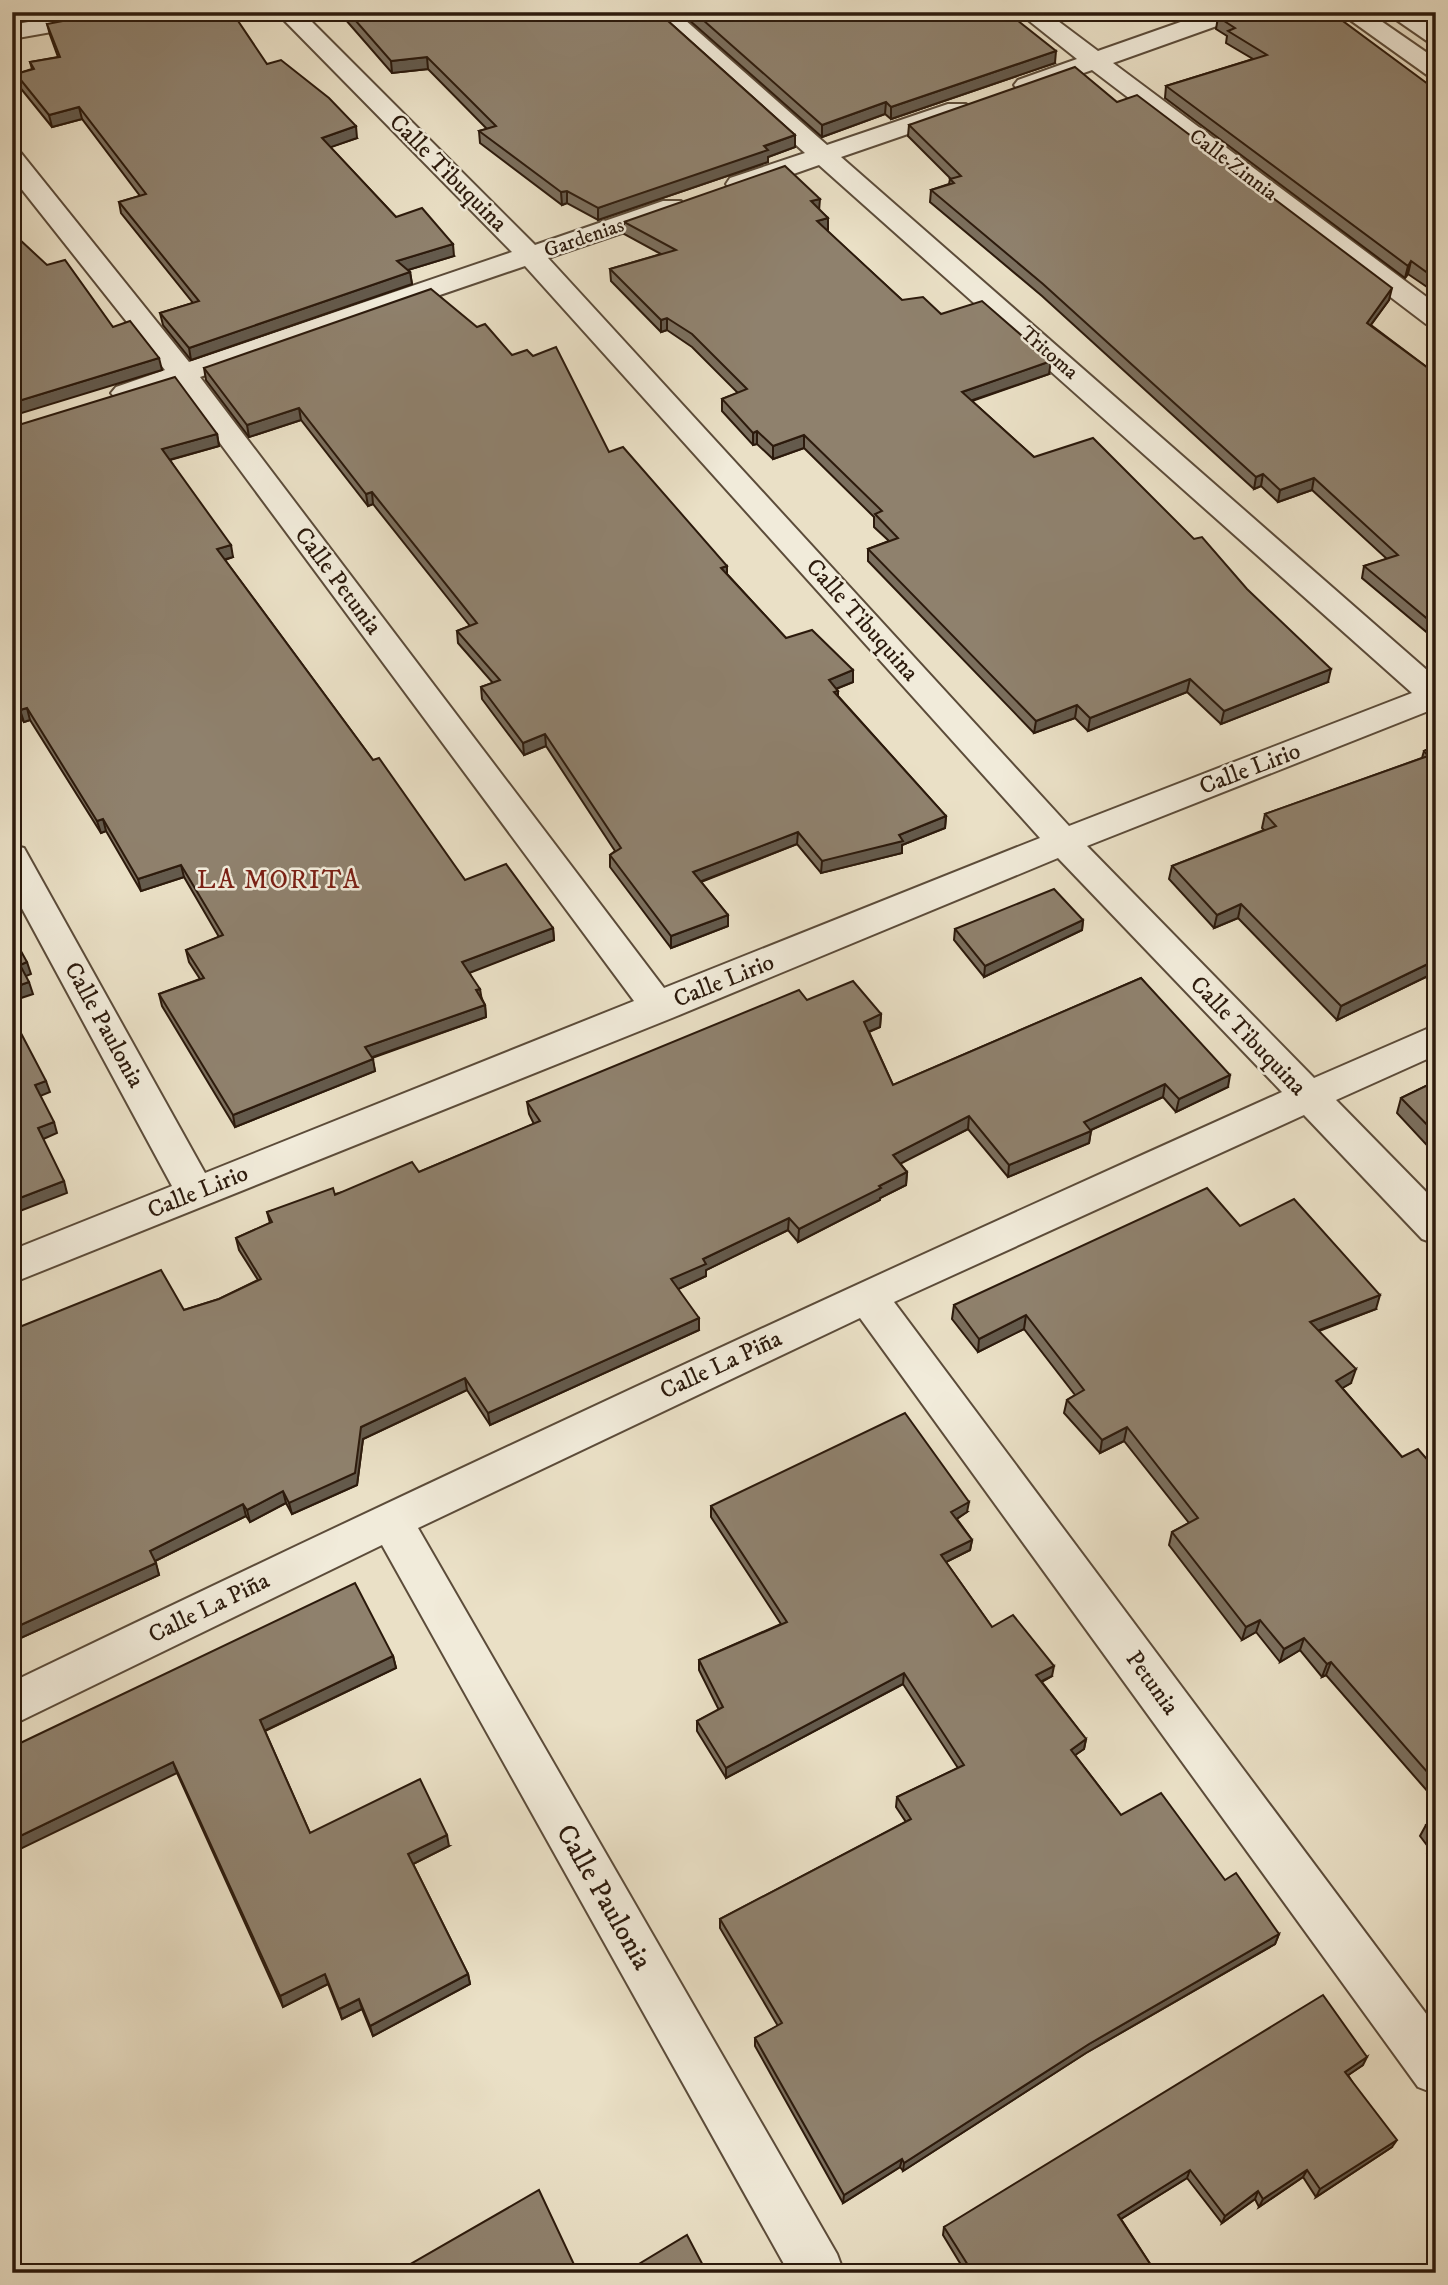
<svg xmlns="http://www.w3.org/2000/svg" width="1448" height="2285" font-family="'IM FELL DW Pica',serif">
	<rect width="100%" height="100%" fill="#eae0c6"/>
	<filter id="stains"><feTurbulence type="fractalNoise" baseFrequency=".00286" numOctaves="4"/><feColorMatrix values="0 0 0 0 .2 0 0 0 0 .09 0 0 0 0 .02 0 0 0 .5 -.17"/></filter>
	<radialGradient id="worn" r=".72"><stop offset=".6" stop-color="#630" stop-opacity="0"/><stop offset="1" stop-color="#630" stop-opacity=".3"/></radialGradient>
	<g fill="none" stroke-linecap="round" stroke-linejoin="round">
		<g stroke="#5c4c3a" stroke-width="4">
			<g id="minor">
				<path d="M 82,12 L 137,12 L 134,17 L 125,19 L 12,39 L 12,25 Z"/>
				<path d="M 276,12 L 302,12 L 535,245 L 663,201 L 681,201 L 685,207 L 681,213 L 548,258 L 1069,826 L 1412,693 L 819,165 L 748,190 L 730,190 L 726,184 L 730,178 L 805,153 L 649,12 L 676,12 L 827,145 L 948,104 L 966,104 L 970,109 L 966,114 L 841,157 L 1436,678 L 1436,708 L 1087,846 L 1314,1078 L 1436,1025 L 1436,1055 L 1336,1100 L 1436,1202 L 1436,1244 L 1422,1239 L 1304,1115 L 894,1302 L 1436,2027 L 1436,2094 L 1418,2087 L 860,1318 L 418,1528 L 837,2254 L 844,2273 L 789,2273 L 382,1545 L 12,1725 L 12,1682 C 433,1479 856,1283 1282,1092 L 1058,858 L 672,1018 L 12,1283 L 12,1250 L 172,1186 L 12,890 L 12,845 L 24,848 L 29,857 L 205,1173 L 634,1001 L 177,385 L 126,402 L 116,399 L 111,393 L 116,387 L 165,370 L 12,177 L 12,151 L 21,153 L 189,362 L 512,252 ZM 525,266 L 1040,838 L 664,988 L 200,377 Z"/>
				<path d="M 1018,12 L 1046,12 L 1098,51 L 1209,12 L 1245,12 L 1242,17 L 1113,63 L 1436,304 L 1436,326 L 1426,324 L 1092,70 L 1036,90 L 1018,90 L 1014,85 L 1018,80 L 1077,59 Z"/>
				<path d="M 1339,12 L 1368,12 L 1436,59 L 1436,77 L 1427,75 Z"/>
				<path d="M 1385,12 L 1414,12 L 1436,25 L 1436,43 L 1427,41 Z"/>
			</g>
		</g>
		<use href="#minor" fill="#f1ebda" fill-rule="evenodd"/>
	</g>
	<g fill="#7b6f5e" stroke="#2c1a0c" stroke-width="2">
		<path d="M 344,12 L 658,12 L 795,135 L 795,147 L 768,157 L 768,162 L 598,220 L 567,203 L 562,205 L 480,143 L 479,131 L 487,129 L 428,69 L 392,73 L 345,19 Z"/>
		<path d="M 680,12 L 1010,12 L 1007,13 L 1055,63 L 891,119 L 885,114 L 822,137 Z"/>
		<path d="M 1264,16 L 1436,90 L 1436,293 L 1408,274 L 1405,278 L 1165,98 L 1166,86 L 1253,59 L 1226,43 L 1227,36 L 1216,29 L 1218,17 Z"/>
		<path d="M 47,24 L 267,64 L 357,138 L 330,147 L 396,217 L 454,256 L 408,270 L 410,272 L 412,284 L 191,360 L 163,325 L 160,313 L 193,303 L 121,213 L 119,202 L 140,196 L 82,119 L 52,127 L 18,85 L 16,74 L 32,69 L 30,62 L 58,57 L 50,35 Z"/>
		<path d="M 1117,102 L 1389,300 L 1371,325 L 1436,374 L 1436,640 L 1362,578 L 1364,566 L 1387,559 L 1312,490 L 1278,502 L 1261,486 L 1254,489 L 1042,296 L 930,202 L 931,190 L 949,184 L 950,179 L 951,179 L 908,136 L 909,125 Z"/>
		<path d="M 819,210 L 828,218 L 827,231 L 902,300 L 941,314 L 1049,374 L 972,401 L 1034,457 L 1328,682 L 1221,724 L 1187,692 L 1088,731 L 1075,718 L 1034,733 L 868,561 L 868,549 L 889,541 L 874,527 L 874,517 L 804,448 L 773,459 L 757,444 L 753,445 L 722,411 L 722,399 L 738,393 L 692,347 L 667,330 L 661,332 L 611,281 L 610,269 L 661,254 L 624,234 L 624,222 Z"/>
		<path d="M 512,355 L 609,452 L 727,574 L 786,638 L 853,670 L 853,682 L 836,689 L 838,691 L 838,696 L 946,816 L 945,828 L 902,845 L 902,853 L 821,873 L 797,844 L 701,882 L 728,915 L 728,926 L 671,948 L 610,867 L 610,855 L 615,851 L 546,746 L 524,755 L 482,699 L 481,687 L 493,683 L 458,643 L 457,631 L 470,626 L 373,504 L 368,506 L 301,420 L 249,437 L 206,380 L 204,368 Z"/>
		<path d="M 12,427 L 217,434 L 219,446 L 170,460 L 233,557 L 225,560 L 373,760 L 465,880 L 553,928 L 554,940 L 469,972 L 485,1005 L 486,1017 L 372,1058 L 375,1071 L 235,1127 L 162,1006 L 159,994 L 200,979 L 189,962 L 186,950 L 219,937 L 184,877 L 141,891 L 106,831 L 101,833 L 30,720 L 24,722 L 12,706 Z"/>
		<path d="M 1436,746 L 1436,972 L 1337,1020 L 1238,918 L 1214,928 L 1169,879 L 1172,866 L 1264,830 L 1262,828 L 1265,814 L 1422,758 L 1424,751 Z"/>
		<path d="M 1083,920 L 1082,930 L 984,977 L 954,940 L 955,929 Z"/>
		<path d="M 1141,978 L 1228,1087 L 1176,1112 L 1163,1097 L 1091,1130 L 1089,1143 L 1008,1177 L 968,1129 L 900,1163 L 907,1172 L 906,1185 L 880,1198 L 880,1200 L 798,1242 L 788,1230 L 706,1270 L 706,1276 L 678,1289 L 699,1330 L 490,1425 L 467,1390 L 363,1439 L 357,1485 L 292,1514 L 286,1503 L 250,1522 L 246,1516 L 155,1561 L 159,1575 L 12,1642 L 12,1330 L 184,1310 L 219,1299 L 258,1280 L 239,1250 L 236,1238 L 270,1223 L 267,1212 L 419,1172 L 534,1124 L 529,1114 L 527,1102 L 807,1000 L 881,1014 L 880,1027 L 869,1032 L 893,1085 Z"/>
		<path d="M 1436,1081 L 1436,1155 L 1397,1113 L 1401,1098 Z"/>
		<path d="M 1240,1226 L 1376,1309 L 1319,1331 L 1351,1383 L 1342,1388 L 1402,1457 L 1432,1465 L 1436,1463 L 1436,1801 L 1326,1675 L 1322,1677 L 1300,1650 L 1280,1662 L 1256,1632 L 1242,1640 L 1169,1545 L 1172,1532 L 1189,1523 L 1124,1441 L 1100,1453 L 1064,1413 L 1067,1400 L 1075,1395 L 1024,1329 L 978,1352 L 952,1319 L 954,1305 Z"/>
		<path d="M 711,1506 L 967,1512 L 957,1519 L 972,1540 L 970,1550 L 946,1562 L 992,1627 L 1052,1676 L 1042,1682 L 1086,1739 L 1084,1749 L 1075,1755 L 1121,1815 L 1225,1880 L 1279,1934 L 1275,1944 L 1086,2053 L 903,2171 L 900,2167 L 843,2203 L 755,2046 L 755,2038 L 778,2026 L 720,1928 L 720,1919 L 906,1822 L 896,1807 L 897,1797 L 958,1768 L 903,1684 L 726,1778 L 697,1731 L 697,1721 L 719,1710 L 699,1670 L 699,1660 L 781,1624 L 711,1517 Z"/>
		<path d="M 393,1656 L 396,1668 L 265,1731 L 310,1833 L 449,1846 L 413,1864 L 468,1974 L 470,1984 L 373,2036 L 362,2009 L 342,2019 L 328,1984 L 283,2007 L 177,1773 L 12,1747 Z"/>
		<path d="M 1436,1818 L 1436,1863 L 1427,1853 L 1429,1848 L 1420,1836 L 1426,1825 Z"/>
		<path d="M 1363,2065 L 1348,2075 L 1392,2147 L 1316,2197 L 1303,2177 L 1259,2207 L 1255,2199 L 1222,2223 L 1187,2178 L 1121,2219 L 1156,2273 L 966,2273 L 943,2235 L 944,2227 Z"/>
	</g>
	<g fill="#645a4c" stroke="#2c1a0c" stroke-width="2">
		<path d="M 41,12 L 66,12 L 42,17 Z"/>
		<path d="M 1056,51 L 1055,63 L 891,119 L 891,107 Z"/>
		<path d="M 427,57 L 428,69 L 392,73 L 391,61 Z"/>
		<path d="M 886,102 L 885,114 L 822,137 L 822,125 Z"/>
		<path d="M 79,107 L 82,119 L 52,127 L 49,115 Z"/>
		<path d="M 356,126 L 357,138 L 323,150 L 322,138 Z"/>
		<path d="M 795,135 L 795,147 L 768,157 L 768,162 L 598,220 L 598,208 Z"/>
		<path d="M 567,191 L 567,203 L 562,205 L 561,192 Z"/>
		<path d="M 820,199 L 819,211 L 811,201 Z"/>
		<path d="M 828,218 L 828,230 L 817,234 L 817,221 Z"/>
		<path d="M 453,244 L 454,256 L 398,273 L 397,261 Z"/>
		<path d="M 1411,261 L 1408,274 L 1405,278 L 1408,266 Z"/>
		<path d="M 410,272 L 412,284 L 191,360 L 189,348 Z"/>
		<path d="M 1392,288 L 1389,300 L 1364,334 L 1367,323 Z"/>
		<path d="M 667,318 L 667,330 L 661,332 L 661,320 Z"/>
		<path d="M 159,358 L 162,370 L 12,416 L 12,403 Z"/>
		<path d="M 1051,361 L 1049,374 L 961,404 L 962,392 Z"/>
		<path d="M 299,408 L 301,420 L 249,437 L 247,425 Z"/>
		<path d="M 757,431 L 757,444 L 753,445 L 753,433 Z"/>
		<path d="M 217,434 L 219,446 L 165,461 L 162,449 Z"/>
		<path d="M 804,435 L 804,448 L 773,459 L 773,446 Z"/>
		<path d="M 1263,474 L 1261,486 L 1254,489 L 1256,477 Z"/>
		<path d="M 1314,478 L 1312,490 L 1278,502 L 1280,490 Z"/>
		<path d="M 372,492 L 373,504 L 368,506 L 366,494 Z"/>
		<path d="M 231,545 L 233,557 L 219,561 L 217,549 Z"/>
		<path d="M 727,566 L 727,578 L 721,568 Z"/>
		<path d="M 1331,669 L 1328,682 L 1221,724 L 1224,711 Z"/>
		<path d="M 853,670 L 853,682 L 828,692 L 829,680 Z"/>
		<path d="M 1190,679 L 1187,692 L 1088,731 L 1090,718 Z"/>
		<path d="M 1077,705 L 1075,718 L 1034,733 L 1036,721 Z"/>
		<path d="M 27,708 L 30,720 L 24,722 L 20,710 Z"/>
		<path d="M 545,734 L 546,746 L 524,755 L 523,743 Z"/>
		<path d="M 946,816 L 945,828 L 902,845 L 902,853 L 821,873 L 822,861 L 899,835 Z"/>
		<path d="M 103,819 L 106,831 L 101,833 L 97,821 Z"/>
		<path d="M 798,832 L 797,844 L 694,884 L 693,872 Z"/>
		<path d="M 181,865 L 184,877 L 141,891 L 138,879 Z"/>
		<path d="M 1241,904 L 1238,918 L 1214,928 L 1217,915 Z"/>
		<path d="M 728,915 L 728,926 L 671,948 L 671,936 Z"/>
		<path d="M 1083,920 L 1082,930 L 984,977 L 985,966 Z"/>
		<path d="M 553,928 L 554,940 L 464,975 L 462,962 Z"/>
		<path d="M 1436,960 L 1436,972 L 1337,1020 L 1341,1006 Z"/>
		<path d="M 27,962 L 31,974 L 24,977 L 20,965 Z"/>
		<path d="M 29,982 L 33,994 L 12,1001 L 12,988 Z"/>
		<path d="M 480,989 L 482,1001 L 476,990 Z"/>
		<path d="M 485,1005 L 486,1017 L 367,1059 L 365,1047 Z"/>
		<path d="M 881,1014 L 880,1027 L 863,1034 L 864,1022 Z"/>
		<path d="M 373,1059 L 375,1071 L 235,1127 L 233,1115 Z"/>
		<path d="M 1230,1075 L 1228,1087 L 1176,1112 L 1179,1099 Z"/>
		<path d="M 46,1081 L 50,1092 L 38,1097 L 35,1085 Z"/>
		<path d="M 1165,1084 L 1163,1097 L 1082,1134 L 1084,1122 Z"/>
		<path d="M 969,1116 L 968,1129 L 892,1168 L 893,1155 Z"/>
		<path d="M 54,1122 L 57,1133 L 41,1140 L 38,1128 Z"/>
		<path d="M 1091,1131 L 1089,1143 L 1008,1177 L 1009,1165 Z"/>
		<path d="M 907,1172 L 906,1185 L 880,1198 L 880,1200 L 798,1242 L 799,1229 L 879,1186 Z"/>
		<path d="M 64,1181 L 67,1193 L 12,1214 L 12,1201 Z"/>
		<path d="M 789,1218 L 788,1230 L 706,1270 L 706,1276 L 672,1292 L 671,1279 L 703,1259 Z"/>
		<path d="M 1380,1295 L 1376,1309 L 1306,1335 L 1310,1322 Z"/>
		<path d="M 1026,1315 L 1024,1329 L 978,1352 L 979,1339 Z"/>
		<path d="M 699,1318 L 699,1330 L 490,1425 L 488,1413 Z"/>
		<path d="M 1356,1369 L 1351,1383 L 1332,1394 L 1336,1381 Z"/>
		<path d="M 465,1378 L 467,1390 L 363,1439 L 357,1485 L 292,1514 L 289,1503 L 361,1427 Z"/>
		<path d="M 1127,1427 L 1124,1441 L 1100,1453 L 1102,1440 Z"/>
		<path d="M 283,1491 L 286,1503 L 250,1522 L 247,1510 Z"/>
		<path d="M 969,1502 L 967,1512 L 950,1523 L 951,1512 Z"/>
		<path d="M 243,1504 L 246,1516 L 153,1562 L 150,1551 Z"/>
		<path d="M 972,1540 L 970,1550 L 940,1565 L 941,1555 Z"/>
		<path d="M 156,1563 L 159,1575 L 12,1642 L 12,1629 Z"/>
		<path d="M 1260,1620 L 1256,1632 L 1242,1640 L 1246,1627 Z"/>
		<path d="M 1304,1638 L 1300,1650 L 1280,1662 L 1284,1649 Z"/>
		<path d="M 393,1656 L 396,1668 L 264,1731 L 260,1720 Z"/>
		<path d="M 1331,1662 L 1326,1675 L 1322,1677 L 1327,1664 Z"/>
		<path d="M 1054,1666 L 1052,1676 L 1034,1685 L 1036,1675 Z"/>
		<path d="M 904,1673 L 903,1684 L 726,1778 L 726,1768 Z"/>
		<path d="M 1086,1739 L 1084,1749 L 1068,1760 L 1071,1750 Z"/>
		<path d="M 173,1762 L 177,1773 L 12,1853 L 12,1840 Z"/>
		<path d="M 447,1835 L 449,1846 L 411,1865 L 408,1854 Z"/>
		<path d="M 1279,1934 L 1275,1944 L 1086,2053 L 903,2171 L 904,2163 L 1089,2044 Z"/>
		<path d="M 325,1974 L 328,1984 L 283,2007 L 280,1996 Z"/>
		<path d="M 468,1974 L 470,1984 L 373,2036 L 370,2026 Z"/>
		<path d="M 359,1999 L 362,2009 L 342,2019 L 339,2009 Z"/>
		<path d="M 1367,2057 L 1363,2065 L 1341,2080 L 1345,2072 Z"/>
		<path d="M 1397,2140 L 1392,2147 L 1316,2197 L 1320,2189 Z"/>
		<path d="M 902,2159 L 900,2167 L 843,2203 L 844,2195 Z"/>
		<path d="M 1190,2170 L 1187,2178 L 1116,2222 L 1118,2215 Z"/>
		<path d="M 1307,2170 L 1303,2177 L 1259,2207 L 1263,2199 Z"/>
		<path d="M 1258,2191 L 1255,2199 L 1222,2223 L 1225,2216 Z"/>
	</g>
	<g fill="#8f816d" stroke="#2c1a0c" stroke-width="2">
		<path d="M 110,12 L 232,12 L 267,64 L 281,60 L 329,98 L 356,126 L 322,138 L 396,217 L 422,208 L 453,244 L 397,261 L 410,272 L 189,348 L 160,313 L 199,301 L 119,202 L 146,194 L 79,107 L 49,115 L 16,74 L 34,69 L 30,62 L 60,57 L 47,24 Z"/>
		<path d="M 348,12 L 658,12 L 795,135 L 764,146 L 768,150 L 598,208 L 567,191 L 561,192 L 479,131 L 496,126 L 427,57 L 391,61 Z"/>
		<path d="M 694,12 L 1007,12 L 1056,51 L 891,107 L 886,102 L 822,125 Z"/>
		<path d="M 1232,12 L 1261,12 L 1264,16 L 1274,12 L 1322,12 L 1331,18 L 1336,16 L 1436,90 L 1436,279 L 1411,261 L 1408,266 L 1166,86 L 1267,55 L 1228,31 L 1235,28 L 1218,17 Z"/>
		<path d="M 1075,67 L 1117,102 L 1137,95 L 1392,288 L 1367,323 L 1436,374 L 1436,626 L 1364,566 L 1398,555 L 1314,478 L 1280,490 L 1263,474 L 1256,477 L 1043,284 L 931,190 L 954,183 L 950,179 L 961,176 L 909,125 Z"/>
		<path d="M 785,166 L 820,199 L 811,201 L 828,218 L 817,221 L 902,300 L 923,297 L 941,314 L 982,301 L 1051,361 L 962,392 L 1034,457 L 1093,438 L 1194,539 L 1202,537 L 1247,589 L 1331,669 L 1224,711 L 1190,679 L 1090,718 L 1077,705 L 1036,721 L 868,549 L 898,538 L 875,514 L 882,511 L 804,435 L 773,446 L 757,431 L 753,433 L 722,399 L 747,389 L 692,334 L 667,318 L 661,320 L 610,269 L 676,250 L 624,222 Z"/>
		<path d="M 12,228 L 18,238 L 47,265 L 65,260 L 113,327 L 130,321 L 159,358 L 12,403 Z"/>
		<path d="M 431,289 L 477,327 L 485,324 L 512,355 L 527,350 L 533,356 L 556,347 L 609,452 L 623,447 L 727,566 L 721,568 L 786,638 L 812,630 L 853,670 L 829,680 L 838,691 L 834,692 L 946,816 L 899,835 L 903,841 L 822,861 L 798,832 L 693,872 L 728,915 L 671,936 L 610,855 L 621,848 L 545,734 L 523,743 L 481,687 L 500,680 L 457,631 L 477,623 L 372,492 L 366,494 L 299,408 L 247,425 L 204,368 Z"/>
		<path d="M 175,377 L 217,434 L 162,449 L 231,545 L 217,549 L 373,760 L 379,758 L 465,880 L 506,864 L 553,928 L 462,962 L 480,989 L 476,990 L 485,1005 L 365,1047 L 373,1059 L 233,1115 L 159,994 L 204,978 L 186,950 L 223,935 L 181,865 L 138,879 L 103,819 L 97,821 L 27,708 L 20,710 L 12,699 L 12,427 Z"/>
		<path d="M 1436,746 L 1436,960 L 1341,1006 L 1241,904 L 1217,915 L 1172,866 L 1276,826 L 1265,814 L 1428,756 L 1424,751 Z"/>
		<path d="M 1054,889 L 1083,920 L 985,966 L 955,929 Z"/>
		<path d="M 12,935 L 27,962 L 20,965 L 29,982 L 12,988 Z"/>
		<path d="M 1141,978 L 1230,1075 L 1179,1099 L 1165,1084 L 1084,1122 L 1091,1131 L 1009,1165 L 969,1116 L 893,1155 L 907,1172 L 879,1186 L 881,1188 L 799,1229 L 789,1218 L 703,1259 L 706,1264 L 671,1279 L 699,1318 L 488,1413 L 465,1378 L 361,1427 L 355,1473 L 289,1503 L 283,1491 L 247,1510 L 243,1504 L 150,1551 L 156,1563 L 12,1629 L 12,1330 L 161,1270 L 184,1310 L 219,1299 L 261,1279 L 236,1238 L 272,1222 L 267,1212 L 333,1188 L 335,1195 L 412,1162 L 419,1172 L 540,1121 L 527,1102 L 799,990 L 807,1000 L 853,981 L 881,1014 L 864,1022 L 893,1085 Z"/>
		<path d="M 12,1016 L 46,1081 L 35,1085 L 54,1122 L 38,1128 L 64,1181 L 12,1201 Z"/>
		<path d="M 1436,1081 L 1436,1134 L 1401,1098 Z"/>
		<path d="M 1207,1188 L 1240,1226 L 1294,1199 L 1380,1295 L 1310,1322 L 1356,1369 L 1336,1381 L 1402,1457 L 1418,1449 L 1432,1465 L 1436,1463 L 1436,1782 L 1331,1662 L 1327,1664 L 1304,1638 L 1284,1649 L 1260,1620 L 1246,1627 L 1172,1532 L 1198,1518 L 1127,1427 L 1102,1440 L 1067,1400 L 1084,1390 L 1026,1315 L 979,1339 L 954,1305 Z"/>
		<path d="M 905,1413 L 969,1502 L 951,1512 L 972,1540 L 941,1555 L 992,1627 L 1013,1615 L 1054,1666 L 1036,1675 L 1086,1739 L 1071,1750 L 1121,1815 L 1161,1793 L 1225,1880 L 1236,1873 L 1279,1934 L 1089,2044 L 904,2163 L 902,2159 L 844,2195 L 755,2038 L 782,2023 L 720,1919 L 911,1819 L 897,1797 L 964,1765 L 904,1673 L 726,1768 L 697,1721 L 723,1707 L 699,1660 L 787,1622 L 711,1506 Z"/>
		<path d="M 355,1583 L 393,1656 L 260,1720 L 310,1833 L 420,1779 L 447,1835 L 408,1854 L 468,1974 L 370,2026 L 359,1999 L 339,2009 L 325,1974 L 280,1996 L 173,1762 L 12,1840 L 12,1747 Z"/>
		<path d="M 1436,1818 L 1436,1837 L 1426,1825 Z"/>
		<path d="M 1323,1995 L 1367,2057 L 1345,2072 L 1397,2140 L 1320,2189 L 1307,2170 L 1263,2199 L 1258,2191 L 1225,2216 L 1190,2170 L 1118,2215 L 1156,2273 L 973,2273 L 944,2227 Z"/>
		<path d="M 539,2190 L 578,2273 L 404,2273 L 402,2269 Z"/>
		<path d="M 687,2235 L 707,2273 L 624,2273 Z"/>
		<path d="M 1203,2265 L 1208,2273 L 1189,2273 Z"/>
	</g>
	<g text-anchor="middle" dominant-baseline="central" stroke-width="5" stroke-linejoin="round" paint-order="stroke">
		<g font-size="21" fill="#2c1a0c" stroke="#f1ebda">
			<text transform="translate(1233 165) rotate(37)">Calle Zinnia</text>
			<text transform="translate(584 238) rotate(-19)">Gardenias</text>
			<text transform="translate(1049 353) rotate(41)">Tritoma</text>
		</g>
		<g font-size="24" fill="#2c1a0c" stroke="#f1ebda">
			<text transform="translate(448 173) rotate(45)">Calle Tibuquina</text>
			<text transform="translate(338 581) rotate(53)">Calle Petunia</text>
			<text transform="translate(862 620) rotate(48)">Calle Tibuquina</text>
			<text transform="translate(1250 769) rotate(-21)">Calle Lirio</text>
			<text transform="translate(724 981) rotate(-22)">Calle Lirio</text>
			<text transform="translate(104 1025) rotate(61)">Calle Paulonia</text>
			<text transform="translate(1248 1036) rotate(46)">Calle Tibuquina</text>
			<text transform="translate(198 1192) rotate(-22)">Calle Lirio</text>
			<text transform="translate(721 1365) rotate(-25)">Calle La Piña</text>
			<text transform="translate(209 1608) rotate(-26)">Calle La Piña</text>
			<text transform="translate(1152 1683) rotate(54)">Petunia</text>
		</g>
		<g font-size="26" letter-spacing="2" fill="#7a1f14" stroke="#f1ebda">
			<text x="279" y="880">LA MORITA</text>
		</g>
		<g font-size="28" fill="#2c1a0c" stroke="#f1ebda">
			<text transform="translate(604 1897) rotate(60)">Calle Paulonia</text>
		</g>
	</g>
	<rect width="1448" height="2285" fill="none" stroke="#eae0c6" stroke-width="42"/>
	<rect x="14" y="14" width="1420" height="2257" fill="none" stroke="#2c1a0c" stroke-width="3.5"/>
	<rect x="21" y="21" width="1406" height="2243" fill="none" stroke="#2c1a0c" stroke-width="2"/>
	<rect width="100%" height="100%" filter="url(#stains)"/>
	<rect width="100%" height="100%" fill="url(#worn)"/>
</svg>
